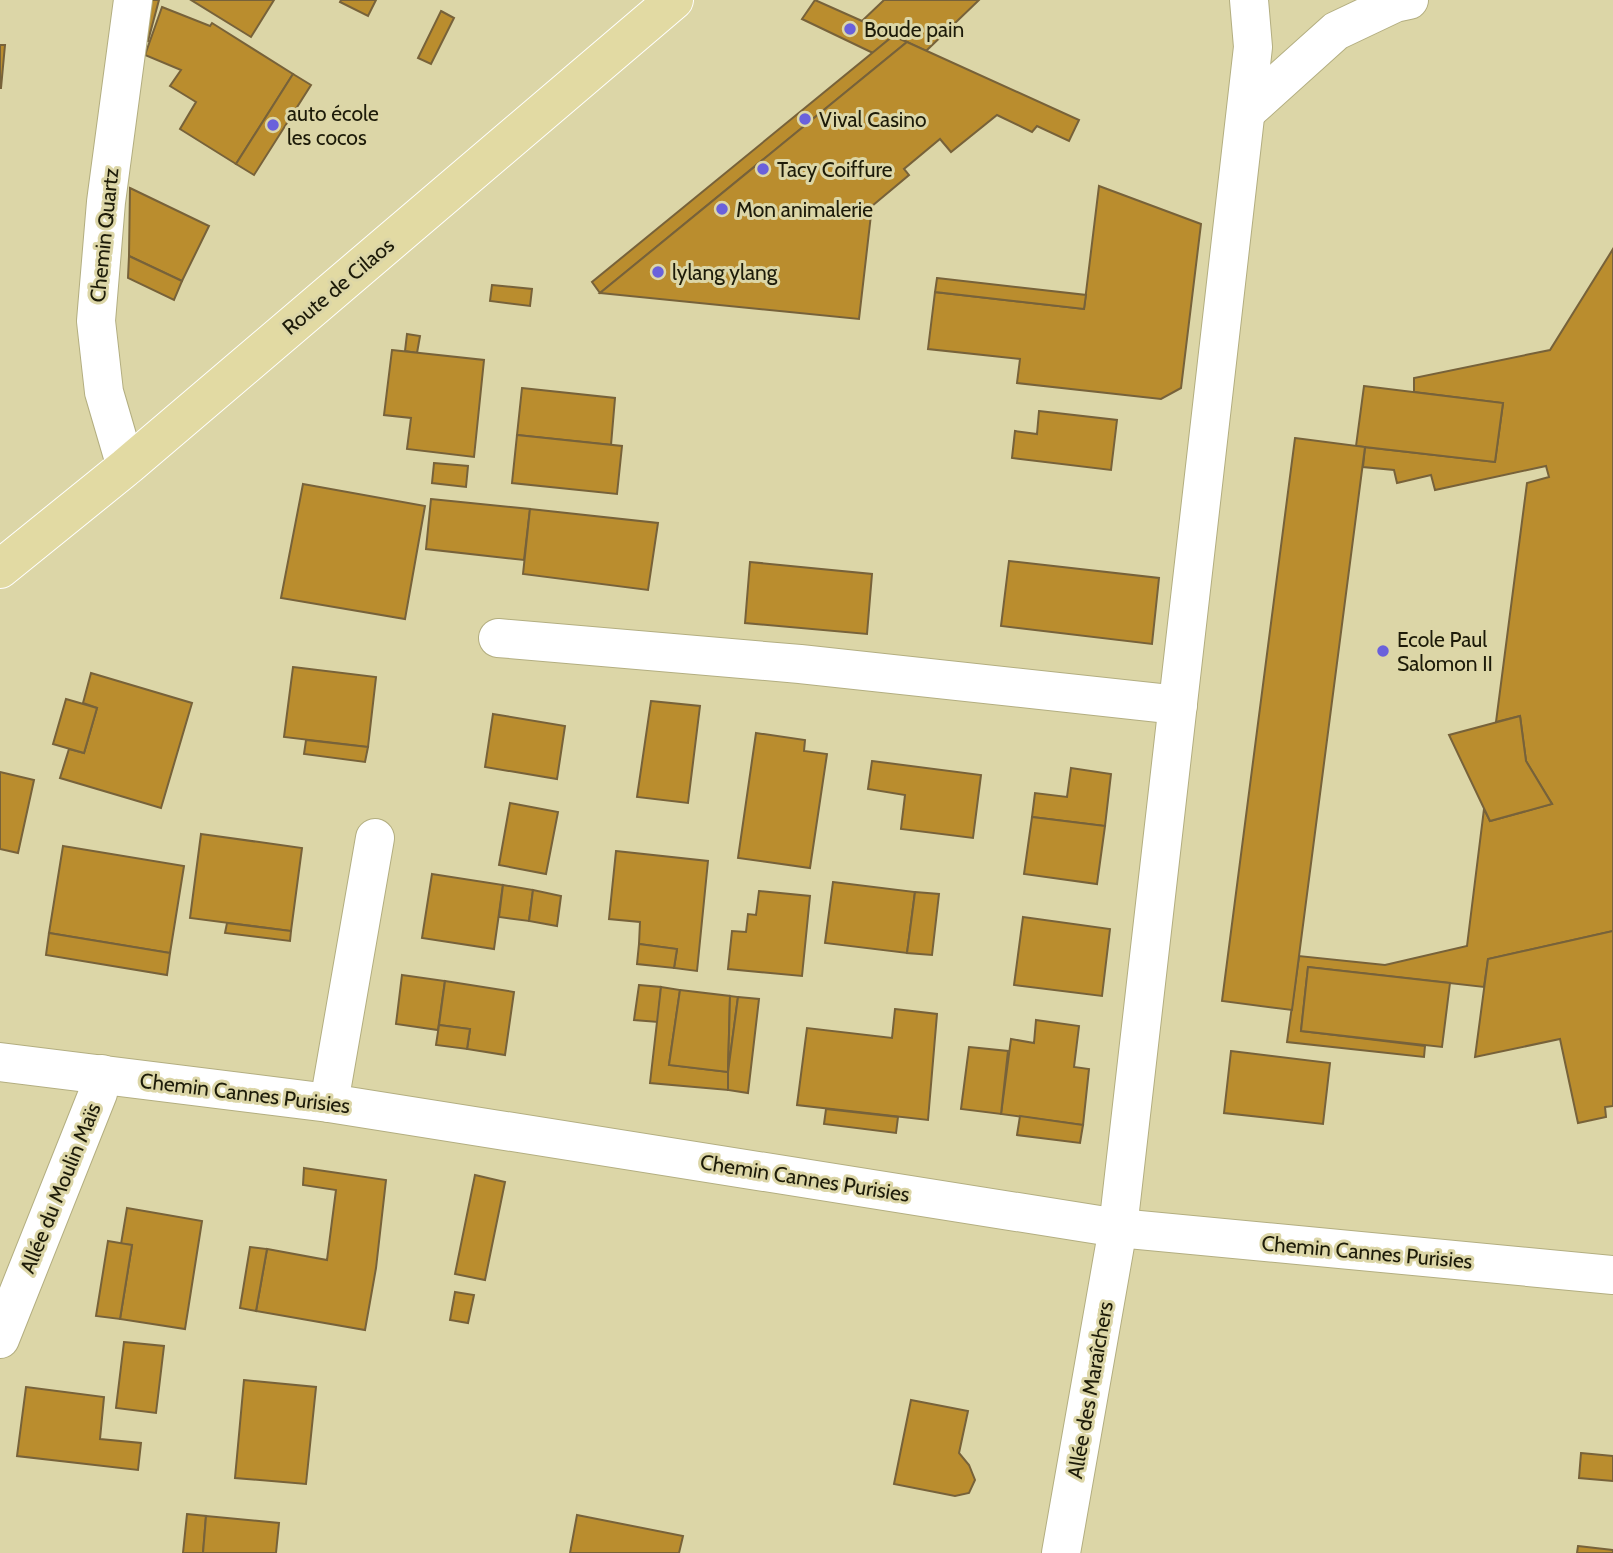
<svg xmlns="http://www.w3.org/2000/svg" width="1613" height="1553" font-family="Cabin,sans-serif">
	<rect width="100%" height="100%" fill="#dcd6a7"/>
	<g fill="#ba8d2e" stroke="#77623a" stroke-width="2">
		<path d="M 136,0 L 159,0 L 148,41 L 131,38 Z"/>
		<path d="M 191,0 L 274,0 L 251,37 Z"/>
		<path d="M 341,0 L 376,0 L 368,16 L 340,2 Z"/>
		<path d="M 815,0 L 862,21 L 893,36 L 873,53 L 802,19 Z"/>
		<path d="M 884,0 L 979,0 L 926,51 L 862,21 Z"/>
		<path d="M 162,7 L 210,26 L 212,23 L 293,74 L 236,164 L 180,129 L 196,102 L 170,86 L 181,70 L 145,55 Z"/>
		<path d="M 441,11 L 454,18 L 431,64 L 418,58 Z"/>
		<path d="M 893,36 L 907,42 L 600,293 L 592,282 Z"/>
		<path d="M 907,42 L 1079,120 L 1069,141 L 1037,126 L 1032,132 L 997,115 L 951,152 L 940,139 L 904,169 L 909,175 L 872,206 L 859,319 L 600,293 Z"/>
		<path d="M 0,45 L 5,45 L 1,88 L 0,88 Z"/>
		<path d="M 293,74 L 311,85 L 254,175 L 236,164 Z"/>
		<path d="M 1099,186 L 1201,224 L 1181,388 L 1161,399 L 1017,383 L 1020,359 L 928,349 L 935,292 L 1084,309 Z"/>
		<path d="M 130,188 L 209,226 L 182,281 L 129,256 Z"/>
		<path d="M 1613,249 L 1613,931 L 1488,959 L 1484,987 L 1308,967 L 1301,1031 L 1425,1046 L 1424,1057 L 1287,1042 L 1299,956 L 1385,965 L 1467,946 L 1484,809 L 1490,821 L 1552,804 L 1526,761 L 1520,716 L 1496,722 L 1527,483 L 1549,477 L 1546,466 L 1435,490 L 1431,475 L 1397,483 L 1394,470 L 1363,467 L 1365,447 L 1495,462 L 1503,403 L 1414,392 L 1414,378 L 1550,350 Z"/>
		<path d="M 129,256 L 182,281 L 174,300 L 128,278 Z"/>
		<path d="M 937,278 L 1086,295 L 1084,309 L 935,292 Z"/>
		<path d="M 492,285 L 532,289 L 530,306 L 490,301 Z"/>
		<path d="M 407,334 L 420,336 L 417,353 L 405,351 Z"/>
		<path d="M 392,350 L 484,360 L 474,457 L 407,449 L 411,418 L 384,415 Z"/>
		<path d="M 1364,386 L 1503,403 L 1495,462 L 1356,446 Z"/>
		<path d="M 522,388 L 615,398 L 611,445 L 517,435 Z"/>
		<path d="M 1039,411 L 1117,420 L 1111,470 L 1012,458 L 1015,431 L 1037,434 Z"/>
		<path d="M 517,435 L 622,446 L 617,494 L 512,483 Z"/>
		<path d="M 1295,438 L 1365,447 L 1292,1010 L 1222,1001 Z"/>
		<path d="M 434,463 L 468,466 L 466,487 L 432,483 Z"/>
		<path d="M 303,484 L 425,506 L 405,619 L 281,598 Z"/>
		<path d="M 431,499 L 530,509 L 524,560 L 426,549 Z"/>
		<path d="M 530,509 L 658,523 L 648,590 L 523,574 Z"/>
		<path d="M 1009,561 L 1159,578 L 1152,644 L 1001,626 Z"/>
		<path d="M 750,562 L 872,574 L 867,634 L 745,623 Z"/>
		<path d="M 293,667 L 376,677 L 368,747 L 284,737 Z"/>
		<path d="M 91,673 L 192,703 L 161,808 L 60,778 L 69,749 L 84,753 L 97,708 L 83,703 Z"/>
		<path d="M 66,699 L 97,708 L 84,753 L 53,744 Z"/>
		<path d="M 651,701 L 700,706 L 688,803 L 637,797 Z"/>
		<path d="M 493,714 L 565,726 L 557,779 L 485,767 Z"/>
		<path d="M 1520,716 L 1526,761 L 1552,804 L 1490,821 L 1449,735 Z"/>
		<path d="M 756,733 L 805,740 L 804,751 L 827,754 L 810,868 L 738,858 Z"/>
		<path d="M 306,740 L 368,747 L 365,762 L 304,754 Z"/>
		<path d="M 872,761 L 981,775 L 973,838 L 901,829 L 905,795 L 868,789 Z"/>
		<path d="M 1071,768 L 1111,774 L 1105,826 L 1032,817 L 1035,793 L 1067,797 Z"/>
		<path d="M 0,772 L 34,780 L 18,853 L 0,849 Z"/>
		<path d="M 510,803 L 558,812 L 546,874 L 499,865 Z"/>
		<path d="M 1032,817 L 1105,826 L 1097,884 L 1024,874 Z"/>
		<path d="M 201,834 L 302,848 L 291,931 L 190,918 Z"/>
		<path d="M 63,846 L 184,866 L 170,953 L 49,933 Z"/>
		<path d="M 616,851 L 708,861 L 697,971 L 674,968 L 677,949 L 639,944 L 640,922 L 609,919 Z"/>
		<path d="M 432,874 L 503,885 L 494,949 L 422,938 Z"/>
		<path d="M 833,882 L 915,892 L 907,953 L 825,943 Z"/>
		<path d="M 503,885 L 533,890 L 529,921 L 499,917 Z"/>
		<path d="M 533,890 L 561,896 L 557,926 L 529,921 Z"/>
		<path d="M 759,891 L 810,896 L 802,976 L 728,969 L 732,931 L 746,932 L 748,914 L 756,915 Z"/>
		<path d="M 915,892 L 939,894 L 932,955 L 907,953 Z"/>
		<path d="M 1023,917 L 1110,929 L 1102,996 L 1014,985 Z"/>
		<path d="M 227,923 L 291,931 L 290,941 L 225,933 Z"/>
		<path d="M 1613,931 L 1613,1106 L 1605,1107 L 1606,1117 L 1578,1123 L 1560,1039 L 1475,1057 L 1488,959 Z"/>
		<path d="M 49,933 L 170,953 L 167,975 L 46,955 Z"/>
		<path d="M 639,944 L 677,949 L 674,968 L 637,964 Z"/>
		<path d="M 1308,967 L 1450,983 L 1442,1047 L 1301,1031 Z"/>
		<path d="M 402,975 L 445,981 L 438,1030 L 396,1024 Z"/>
		<path d="M 445,981 L 514,992 L 505,1055 L 467,1049 L 470,1029 L 439,1025 Z"/>
		<path d="M 639,985 L 661,987 L 658,1022 L 634,1020 Z"/>
		<path d="M 661,987 L 680,990 L 669,1065 L 728,1072 L 728,1090 L 650,1083 Z"/>
		<path d="M 680,990 L 730,996 L 728,1072 L 669,1065 Z"/>
		<path d="M 730,996 L 738,997 L 728,1072 Z"/>
		<path d="M 738,997 L 759,999 L 748,1093 L 728,1090 L 728,1072 Z"/>
		<path d="M 895,1009 L 937,1014 L 928,1120 L 797,1105 L 807,1028 L 892,1038 Z"/>
		<path d="M 1036,1020 L 1079,1026 L 1074,1067 L 1089,1069 L 1083,1125 L 1001,1114 L 1011,1039 L 1034,1043 Z"/>
		<path d="M 439,1025 L 470,1029 L 467,1049 L 436,1045 Z"/>
		<path d="M 969,1047 L 1008,1051 L 1001,1114 L 961,1109 Z"/>
		<path d="M 1231,1051 L 1330,1063 L 1323,1124 L 1224,1113 Z"/>
		<path d="M 826,1109 L 898,1117 L 896,1133 L 824,1124 Z"/>
		<path d="M 1020,1116 L 1083,1125 L 1080,1143 L 1017,1135 Z"/>
		<path d="M 304,1168 L 386,1180 L 376,1268 L 365,1330 L 256,1311 L 267,1249 L 327,1260 L 336,1190 L 303,1185 Z"/>
		<path d="M 475,1175 L 505,1182 L 485,1280 L 455,1274 Z"/>
		<path d="M 127,1208 L 202,1221 L 185,1329 L 120,1319 L 132,1245 L 121,1244 Z"/>
		<path d="M 108,1241 L 132,1245 L 120,1319 L 96,1316 Z"/>
		<path d="M 250,1247 L 267,1249 L 256,1311 L 240,1308 Z"/>
		<path d="M 455,1292 L 474,1295 L 468,1323 L 450,1320 Z"/>
		<path d="M 124,1342 L 164,1346 L 156,1413 L 116,1408 Z"/>
		<path d="M 244,1380 L 316,1387 L 306,1484 L 235,1478 Z"/>
		<path d="M 26,1387 L 104,1397 L 100,1439 L 141,1443 L 138,1470 L 17,1456 Z"/>
		<path d="M 911,1400 L 968,1411 L 959,1453 L 969,1465 L 975,1480 L 969,1493 L 955,1496 L 894,1484 Z"/>
		<path d="M 1581,1453 L 1613,1456 L 1613,1481 L 1579,1478 Z"/>
		<path d="M 187,1514 L 206,1516 L 203,1553 L 183,1553 Z"/>
		<path d="M 577,1515 L 683,1536 L 679,1553 L 570,1553 Z"/>
		<path d="M 206,1516 L 279,1523 L 276,1553 L 203,1553 Z"/>
		<path d="M 1578,1546 L 1613,1550 L 1613,1553 L 1577,1553 Z"/>
	</g>
	<g fill="none" stroke-linecap="round" stroke-linejoin="round">
		<g stroke="#b3ae80" stroke-width="40">
			<g id="minor">
				<path d="M 1246,112 L 1336,31 L 1395,3 L 1409,0"/>
				<path d="M 126,467 L 104,392 L 96,321 L 106,202 L 133,0"/>
				<path d="M 498,638 L 800,664 L 1178,705"/>
				<path d="M 0,1062 L 329,1103 L 1118,1228 L 1613,1275"/>
				<path d="M 329,1103 L 375,838"/>
				<path d="M 0,1339 L 98,1093 L 102,1074"/>
				<path d="M 1061,1553 L 1118,1228 L 1253,47 L 1249,0"/>
			</g>
		</g>
		<g stroke="#fff" stroke-width="40">
			<path id="major" d="M 0,569 L 126,467 L 674,0"/>
		</g>
		<use href="#minor" stroke="#fff" stroke-width="38"/>
		<use href="#major" stroke="#e2daa3" stroke-width="38"/>
	</g>
	<g fill="#6a61db" stroke="#dcd6a7" stroke-width="2.5">
		<circle cx="850" cy="29" r="7"/>
		<circle cx="805" cy="119" r="7"/>
		<circle cx="273" cy="125" r="7"/>
		<circle cx="763" cy="169" r="7"/>
		<circle cx="722" cy="209" r="7"/>
		<circle cx="658" cy="272" r="7"/>
		<circle cx="1383" cy="651" r="7"/>
	</g>
	<g text-anchor="middle" dominant-baseline="central" stroke-width="6" stroke-linejoin="round" paint-order="stroke">
		<g font-size="21" fill="#1d1b09" stroke="#dcd6a7" text-anchor="start">
			<text x="864" y="29">Boude pain</text>
			<text x="287" y="113">auto école<tspan x="287" dy="24">les cocos</tspan></text>
			<text x="819" y="119">Vival Casino</text>
			<text x="777" y="169">Tacy Coiffure</text>
			<text x="736" y="209">Mon animalerie</text>
			<text x="672" y="272">lylang ylang</text>
			<text x="1397" y="639">Ecole Paul<tspan x="1397" dy="24">Salomon II</tspan></text>
		</g>
		<g font-size="21" fill="#1d1b09" stroke="#dcd6a7">
			<text transform="translate(104 235) rotate(-84)">Chemin Quartz</text>
			<text transform="translate(338 286) rotate(-40)">Route de Cilaos</text>
			<text transform="translate(245 1093) rotate(7)">Chemin Cannes Purisies</text>
			<text transform="translate(805 1178) rotate(9)">Chemin Cannes Purisies</text>
			<text transform="translate(60 1188) rotate(-68)">Allée du Moulin Maïs</text>
			<text transform="translate(1367 1252) rotate(5)">Chemin Cannes Purisies</text>
			<text transform="translate(1090 1390) rotate(-80)">Allée des Maraîchers</text>
		</g>
	</g>
</svg>
